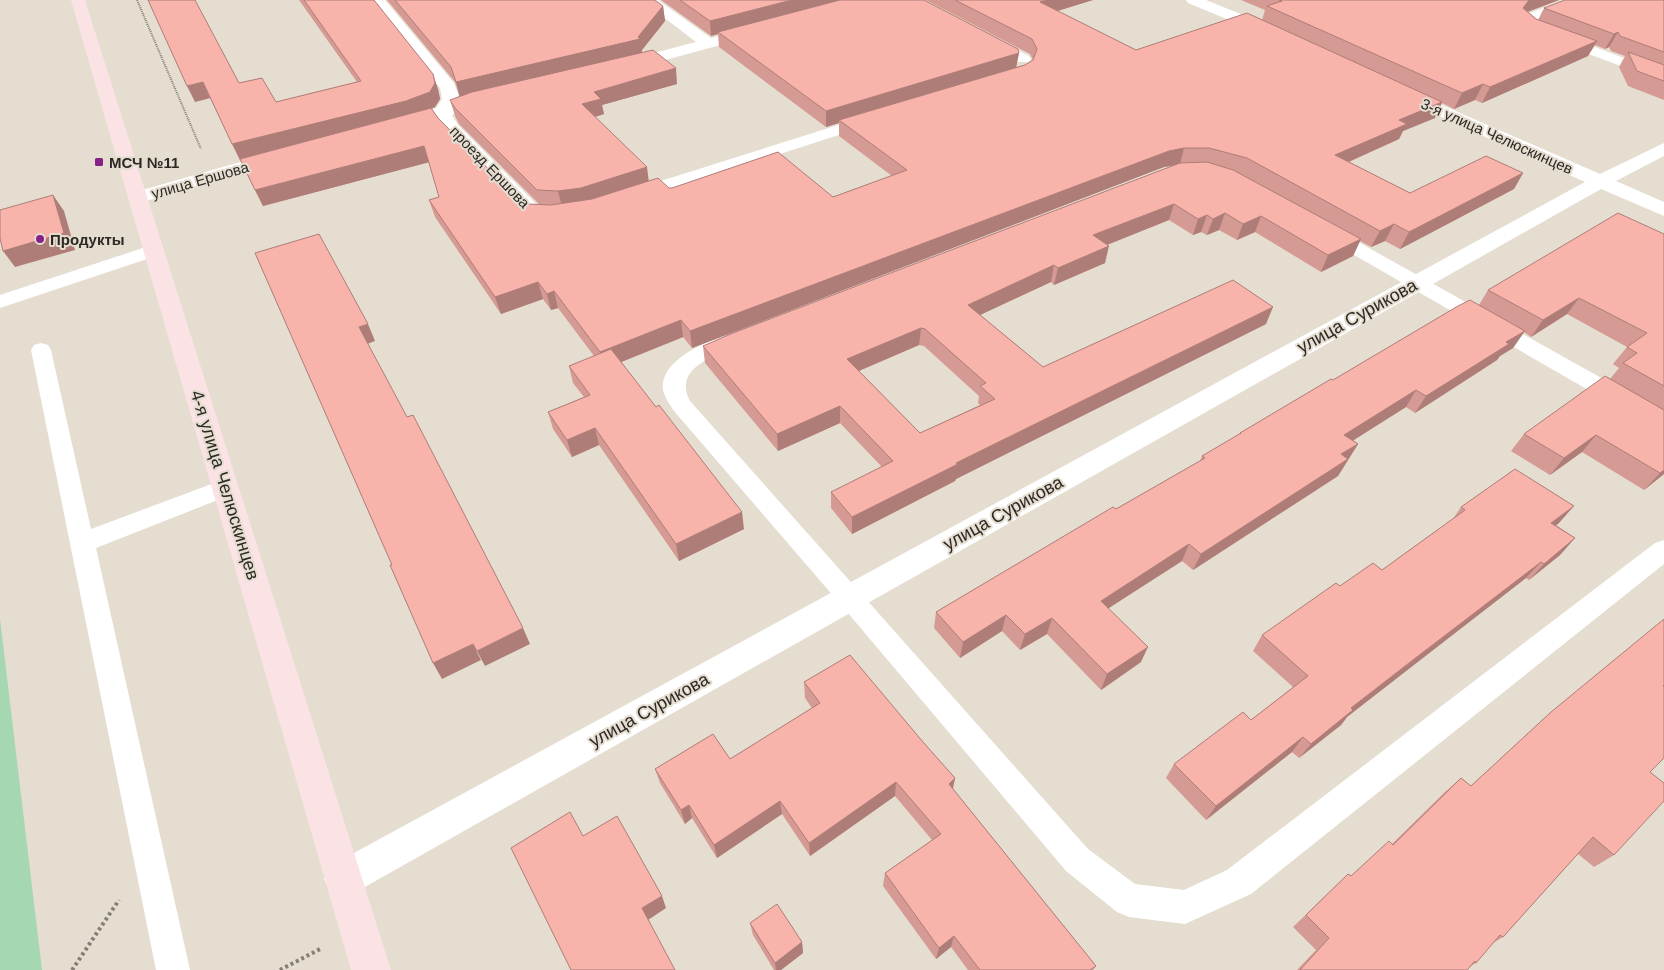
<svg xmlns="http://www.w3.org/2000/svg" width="1664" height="970" font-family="Arial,sans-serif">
	<rect width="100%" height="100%" fill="#e5ddd0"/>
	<path fill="#a5d7b2" d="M 0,619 L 42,970 L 0,970 Z"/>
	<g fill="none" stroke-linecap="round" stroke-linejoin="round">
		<path stroke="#847e76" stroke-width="2" stroke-dasharray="1 1" stroke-linecap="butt" d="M 137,0 L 201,149"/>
		<g stroke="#847e76" stroke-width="4" stroke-dasharray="3 3" stroke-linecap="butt">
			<path d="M 72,970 L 119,900"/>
			<path d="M 280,970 L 322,948"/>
		</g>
		<g fill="#fff" fill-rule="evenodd">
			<path d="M 1564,0 L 1582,0 L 1581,3 L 1532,22 L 1539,26 L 1664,73 L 1664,82 L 1529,32 L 1517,22 L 1522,16 Z"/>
			<path d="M 870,115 L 876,117 L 878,120 L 876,123 L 641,199 L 635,200 L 629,199 L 626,195 L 629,191 Z"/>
			<path d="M 1329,228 L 1335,229 L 1664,413 L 1664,431 L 1656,429 L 1323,237 L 1320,233 L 1323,229 Z"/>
			<path d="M 155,244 L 162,246 L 164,250 L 162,254 L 0,308 L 0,295 Z"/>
			<path d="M 732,334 L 739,336 L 742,341 L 739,346 C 716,355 672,368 690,401 L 1088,849 L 1135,884 L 1184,890 L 1227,870 L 1655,543 L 1664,540 L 1664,564 L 1251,894 L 1185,924 L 1129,917 L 1117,912 L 1066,871 L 842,606 L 674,411 C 670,405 665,398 663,390 C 659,359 709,340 732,334 Z"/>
			<path d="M 41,343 L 48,345 L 51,350 L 91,529 L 225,479 L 233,482 L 237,488 L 233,494 L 96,548 L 190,970 L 156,970 L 31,350 L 34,345 Z"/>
		</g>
		<g fill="#fff" fill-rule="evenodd">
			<path d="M 370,0 L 385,0 L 454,83 L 460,99 L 458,101 L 488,92 L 494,93 L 497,97 L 494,101 L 452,115 L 458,125 L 541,209 L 544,213 L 541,217 L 534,219 L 527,217 L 444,132 L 437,120 L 401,131 L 395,130 L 392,126 L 395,122 L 436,108 L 442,99 L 440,88 Z"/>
			<path d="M 641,0 L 658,0 L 711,38 L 755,26 L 761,28 L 763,31 L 761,34 L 625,71 L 619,70 L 617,66 L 619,62 L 696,42 Z"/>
			<path d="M 1186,0 L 1206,0 L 1275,28 L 1277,31 L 1275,34 L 1263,34 L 1188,3 Z"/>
			<path d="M 984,33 L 1029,56 L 1031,59 L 1029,62 L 1017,62 L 978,41 L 976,38 L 978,35 Z"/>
			<path d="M 1405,89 L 1600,174 L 1664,143 L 1664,156 L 1616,181 L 1664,202 L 1664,216 L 1601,189 L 356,892 L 343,898 L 330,892 L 324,879 L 330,866 L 1585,182 L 1399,98 L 1396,94 L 1399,90 Z"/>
			<path d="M 279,151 L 286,153 L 288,157 L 286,161 L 139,203 L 132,201 L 129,197 L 132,193 Z"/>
		</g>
		<path fill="#fbe3e5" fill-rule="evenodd" d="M 71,0 L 85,0 L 391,970 L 351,970 Z"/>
	</g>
	<g fill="#d59a93" fill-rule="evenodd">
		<path d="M 299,0 L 374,0 L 438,89 L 440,99 L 435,107 L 432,109 L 438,118 L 521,202 L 529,204 L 540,205 L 459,124 L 455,116 L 450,100 L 460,97 L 455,82 L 387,0 L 655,0 L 663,6 L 665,21 L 642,50 L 642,52 L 677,84 L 602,105 L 604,114 L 595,117 L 649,181 L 669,188 L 833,197 L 892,176 L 839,136 L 839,123 L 826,127 L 719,47 L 718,34 L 711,36 L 661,0 L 924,0 L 1019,53 L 1016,67 L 1025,65 L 1033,60 L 1030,54 L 926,0 L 1093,0 L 1057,11 L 1136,50 L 1262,20 L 1265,10 L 1241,0 L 1559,0 L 1528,12 L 1538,20 L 1544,8 L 1664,0 L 1664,100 L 1628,86 L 1619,67 L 1625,56 L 1611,51 L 1609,47 L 1605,49 L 1595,45 L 1588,56 L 1482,103 L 1475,100 L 1454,109 L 1442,103 L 1435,118 L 1403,131 L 1399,139 L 1349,162 L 1410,193 L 1523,173 L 1514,189 L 1400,249 L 1385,241 L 1371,247 L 1360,241 L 1353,256 L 1321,272 L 1255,232 L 1237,240 L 1219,230 L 1207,235 L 1201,232 L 1193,235 L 1169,220 L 1107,245 L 1105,263 L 1054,285 L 1051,282 L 980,315 L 1043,367 L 1266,324 L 956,479 L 955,481 L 852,534 L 831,508 L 831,492 L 882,467 L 840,423 L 778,451 L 705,363 L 703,346 L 1173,166 L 1164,167 L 692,348 L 683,337 L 621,362 L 744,529 L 679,561 L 599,445 L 572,457 L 553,429 L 548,412 L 584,397 L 573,383 L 569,366 L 594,356 L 558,308 L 551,310 L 543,299 L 501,314 L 435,217 L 429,200 L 439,197 L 429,162 L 263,206 L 210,98 L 195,102 L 239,83 L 276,102 L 357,82 ZM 919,345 L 924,346 L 979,396 L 978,403 L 980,405 L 920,433 L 859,371 Z"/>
		<path d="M 1664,234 L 1664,474 L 1644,490 L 1582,452 L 1550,475 L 1511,451 L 1524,434 L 1610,379 L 1619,368 L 1613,364 L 1627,347 L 1567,314 L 1531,337 L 1524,332 L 1513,348 L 1500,356 L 1497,360 L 1415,413 L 1406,407 L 1353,440 L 1358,444 L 1338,476 L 1193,570 L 1182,561 L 1108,608 L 1141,662 L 1101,690 L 1047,634 L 1020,650 L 1002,631 L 960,658 L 934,628 L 936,612 L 1200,461 L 1202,456 L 1239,435 L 1240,433 L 1333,380 L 1479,305 L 1488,290 Z"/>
		<path d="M 1461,507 L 1559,523 L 1556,525 L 1575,538 L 1560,555 L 1529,580 L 1526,578 L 1396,678 L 1347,717 L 1341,725 L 1299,758 L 1292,752 L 1206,820 L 1166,778 L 1174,764 L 1251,720 L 1293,687 L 1253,651 L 1262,635 L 1340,586 L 1382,570 L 1453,519 Z"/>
		<path d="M 804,682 L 923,742 L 955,778 L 953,789 L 1096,966 L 1093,970 L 968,970 L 951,947 L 936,959 L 883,886 L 885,873 L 932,840 L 895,796 L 810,856 L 782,814 L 717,858 L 692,818 L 685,824 L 660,783 L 655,769 L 730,759 L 812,708 L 805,698 Z"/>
		<path d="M 1663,686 L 1650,772 L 1614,855 L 1594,867 L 1578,854 L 1503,937 L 1493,943 L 1476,963 L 1471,966 L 1467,970 L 1297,970 L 1316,950 L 1293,927 L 1348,874 L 1351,876 L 1392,844 L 1445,792 L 1461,778 L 1471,786 L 1551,712 Z"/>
		<path d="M 750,923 L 802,942 L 803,953 L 781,970 L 774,970 L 753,935 Z"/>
	</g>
	<g fill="#ae7d78">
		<path d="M 792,0 L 846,0 L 718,32 L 718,34 L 711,36 L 710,21 Z"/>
		<path d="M 1048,0 L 1093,0 L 1038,17 L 1040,2 Z"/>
		<path d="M 1529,0 L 1559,0 L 1521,14 L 1523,8 Z"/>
		<path d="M 663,6 L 665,21 L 642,50 L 642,54 L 460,98 L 456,82 L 638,37 Z"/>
		<path d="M 1618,32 L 1609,47 L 1605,49 L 1614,34 Z"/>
		<path d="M 1597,41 L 1588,56 L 1482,103 L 1490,87 Z"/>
		<path d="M 1019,53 L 1016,68 L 839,120 L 839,123 L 826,127 L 826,111 Z"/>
		<path d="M 676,68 L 677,84 L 602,105 L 604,114 L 585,120 L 582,104 L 594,92 Z"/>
		<path d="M 433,74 L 438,89 L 440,99 L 435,107 L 411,116 L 240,160 L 232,144 Z"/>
		<path d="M 203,82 L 210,98 L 195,102 L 187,86 Z"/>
		<path d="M 1483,84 L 1475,100 L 1454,109 L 1462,93 Z"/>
		<path d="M 1442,102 L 1435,118 L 1403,131 L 1399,139 L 1328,171 L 1335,155 L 1399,120 Z"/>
		<path d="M 424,146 L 430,162 L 263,206 L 255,190 Z"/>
		<path d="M 1184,148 L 1180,164 L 1164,167 L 692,348 L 690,331 L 1169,151 Z"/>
		<path d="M 647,167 L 649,183 L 585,204 L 562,207 L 558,191 Z"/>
		<path d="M 1523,173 L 1514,189 L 1400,249 L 1409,232 Z"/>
		<path d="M 53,195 L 64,211 L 75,250 L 15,267 L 3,251 Z"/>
		<path d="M 1174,204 L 1169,220 L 1089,252 L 1093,235 Z"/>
		<path d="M 1225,213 L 1219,230 L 1207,235 L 1213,219 Z"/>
		<path d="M 1207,215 L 1201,232 L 1193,235 L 1198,219 Z"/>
		<path d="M 1261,216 L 1255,232 L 1237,240 L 1243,224 Z"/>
		<path d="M 1394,224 L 1385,241 L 1371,247 L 1380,231 Z"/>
		<path d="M 1361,239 L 1353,256 L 1321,272 L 1328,255 Z"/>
		<path d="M 1109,246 L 1105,263 L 1054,285 L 1058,268 Z"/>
		<path d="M 1054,265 L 1051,282 L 965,322 L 968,305 Z"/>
		<path d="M 538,282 L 543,299 L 501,314 L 495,297 Z"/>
		<path d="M 554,291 L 558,308 L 551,310 L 547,294 Z"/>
		<path d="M 1579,298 L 1567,314 L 1531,337 L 1543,320 Z"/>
		<path d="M 1273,307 L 1266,324 L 956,479 L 955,481 L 852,534 L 852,517 L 956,463 Z"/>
		<path d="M 681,320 L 683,337 L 604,369 L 600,352 Z"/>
		<path d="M 368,324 L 375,341 L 367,344 L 359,327 Z"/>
		<path d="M 921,328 L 919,345 L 847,376 L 847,359 Z"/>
		<path d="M 1525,331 L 1513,348 L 1500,356 L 1497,360 L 1415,413 L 1426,396 L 1506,342 Z"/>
		<path d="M 1416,390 L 1406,407 L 1335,452 L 1344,435 Z"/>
		<path d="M 840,406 L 840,423 L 778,451 L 777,434 Z"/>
		<path d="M 595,428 L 599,445 L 572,457 L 567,440 Z"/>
		<path d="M 1596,435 L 1582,452 L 1550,475 L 1564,458 Z"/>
		<path d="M 1358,444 L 1338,476 L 1193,570 L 1201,554 L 1341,454 Z"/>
		<path d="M 1664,470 L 1664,474 L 1644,490 L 1660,473 Z"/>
		<path d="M 1574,506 L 1559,523 L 1537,539 L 1551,523 Z"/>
		<path d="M 742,512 L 744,529 L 679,561 L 676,544 Z"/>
		<path d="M 1575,538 L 1560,555 L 1529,580 L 1544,564 Z"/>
		<path d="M 1189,544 L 1182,561 L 1095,617 L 1101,601 Z"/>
		<path d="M 1541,562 L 1526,578 L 1347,717 L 1341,725 L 1299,758 L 1311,744 L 1351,708 Z"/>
		<path d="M 1006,615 L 1002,631 L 960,658 L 963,642 Z"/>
		<path d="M 1052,618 L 1047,634 L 1020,650 L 1025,634 Z"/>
		<path d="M 523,628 L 530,644 L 485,666 L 477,651 Z"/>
		<path d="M 473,644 L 481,660 L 442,679 L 433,663 Z"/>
		<path d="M 1148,647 L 1141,662 L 1101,690 L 1107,674 Z"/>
		<path d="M 1303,737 L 1292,752 L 1206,820 L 1216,806 Z"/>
		<path d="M 955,778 L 952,792 L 949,784 Z"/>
		<path d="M 896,782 L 895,796 L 810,856 L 809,843 Z"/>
		<path d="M 780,801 L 782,814 L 717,858 L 714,845 Z"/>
		<path d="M 689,805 L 692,818 L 685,824 L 681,810 Z"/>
		<path d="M 662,896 L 666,908 L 648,920 L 642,908 Z"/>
		<path d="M 954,936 L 951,947 L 936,959 L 939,948 Z"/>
		<path d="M 802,942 L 803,953 L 781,970 L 776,970 L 775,963 Z"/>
	</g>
	<g fill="#f8b3ab" stroke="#ae7d78" fill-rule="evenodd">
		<path d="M 148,0 L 195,0 L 239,83 L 262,78 L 276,102 L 361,81 L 304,0 L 374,0 L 433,74 L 435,83 L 430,92 L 406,101 L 232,144 L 203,82 L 187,86 Z"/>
		<path d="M 395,0 L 655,0 L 663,6 L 638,37 L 640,39 L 456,82 L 451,67 Z"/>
		<path d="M 680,0 L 792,0 L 710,21 Z"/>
		<path d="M 840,0 L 924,0 L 1018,49 L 1019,53 L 826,111 L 718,32 Z"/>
		<path d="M 955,0 L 1048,0 L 1040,2 L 1136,50 L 1247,13 L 1442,102 L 1399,120 L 1407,124 L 1335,155 L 1410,193 L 1486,156 L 1523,173 L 1409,232 L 1394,224 L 1380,231 L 1247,158 L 1209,148 L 1184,148 L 1169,151 L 690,331 L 681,320 L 600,352 L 554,291 L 547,294 L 538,282 L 495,297 L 429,200 L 439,197 L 424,146 L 255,190 L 240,159 L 431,108 L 438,118 L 521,202 L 529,204 L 551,205 L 592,199 L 658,178 L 669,188 L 672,188 L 778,152 L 833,197 L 907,170 L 839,120 L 1025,65 L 1033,60 L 1037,49 L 1032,39 Z"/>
		<path d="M 1279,0 L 1529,0 L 1523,8 L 1536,19 L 1597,41 L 1490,87 L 1483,84 L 1462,93 L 1267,6 L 1282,1 Z"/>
		<path d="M 1565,0 L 1664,0 L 1664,52 L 1620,36 L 1618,32 L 1614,34 L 1544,8 Z"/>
		<path d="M 653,50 L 676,68 L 594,92 L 601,99 L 582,104 L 647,167 L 581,188 L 558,191 L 537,190 L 455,108 L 450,100 L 472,92 Z"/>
		<path d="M 1628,52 L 1664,65 L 1664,81 L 1637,71 Z"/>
		<path d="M 1207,162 L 1233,170 L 1361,239 L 1328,255 L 1261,216 L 1243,224 L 1225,213 L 1213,219 L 1207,215 L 1198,219 L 1174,204 L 1093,235 L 1109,246 L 1058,268 L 1054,265 L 968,305 L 1043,367 L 1233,280 L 1273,307 L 956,463 L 958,464 L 852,517 L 831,492 L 893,461 L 840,406 L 777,434 L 703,346 L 733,333 L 1180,163 ZM 921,328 L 925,329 L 986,383 L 980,386 L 995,399 L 920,433 L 847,359 Z"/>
		<path d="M 53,195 L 64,233 L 3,251 L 0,238 L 0,210 Z"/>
		<path d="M 1618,213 L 1664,234 L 1664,386 L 1623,363 L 1637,353 L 1627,347 L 1647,333 L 1579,298 L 1543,320 L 1488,290 Z"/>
		<path d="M 319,234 L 368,324 L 359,327 L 407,417 L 413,415 L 523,628 L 477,651 L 473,644 L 433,663 L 390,565 L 392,565 L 255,253 Z"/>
		<path d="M 1470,300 L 1525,331 L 1506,342 L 1509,344 L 1426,396 L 1416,390 L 1344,435 L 1358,444 L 1341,454 L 1348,459 L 1201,554 L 1189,544 L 1101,601 L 1148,647 L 1107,674 L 1052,618 L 1025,634 L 1006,615 L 963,642 L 936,612 L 1113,507 L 1116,509 L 1205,458 L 1202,456 L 1241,433 L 1240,433 L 1331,379 L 1333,380 L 1458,306 Z"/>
		<path d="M 611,349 L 656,407 L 659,405 L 742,512 L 676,544 L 595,428 L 567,440 L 548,412 L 590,395 L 569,366 Z"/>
		<path d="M 1605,376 L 1664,410 L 1664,470 L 1660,473 L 1596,435 L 1564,458 L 1524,434 Z"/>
		<path d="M 1515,469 L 1574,506 L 1551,523 L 1575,538 L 1544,564 L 1541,562 L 1409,663 L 1351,708 L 1353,710 L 1311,744 L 1303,737 L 1216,806 L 1174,764 L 1243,712 L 1251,720 L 1308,676 L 1262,635 L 1336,583 L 1340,586 L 1373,563 L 1382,570 L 1465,510 L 1461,507 Z"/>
		<path d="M 1664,619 L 1664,685 L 1663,686 L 1664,687 L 1664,758 L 1650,772 L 1664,783 L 1664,801 L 1614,855 L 1593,837 L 1503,937 L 1500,935 L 1476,963 L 1475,961 L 1467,970 L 1300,970 L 1329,938 L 1306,915 L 1348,874 L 1351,876 L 1389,841 L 1393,845 L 1461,778 L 1471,786 L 1551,712 Z"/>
		<path d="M 850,655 L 923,742 L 955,778 L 949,784 L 1096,966 L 1090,970 L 980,970 L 954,936 L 939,948 L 885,873 L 941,834 L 896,782 L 809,843 L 780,801 L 714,845 L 689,805 L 681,810 L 655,769 L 713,734 L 730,759 L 820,703 L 804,682 Z"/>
		<path d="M 570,812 L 583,836 L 617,816 L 662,896 L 642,908 L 675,970 L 571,970 L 511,848 Z"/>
		<path d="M 777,904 L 802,942 L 775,963 L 750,923 Z"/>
	</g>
	<g fill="#872087" stroke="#e5ddd0" stroke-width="2">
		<rect x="94" y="157" width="10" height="10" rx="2.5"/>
		<circle cx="40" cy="239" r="5"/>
	</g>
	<g text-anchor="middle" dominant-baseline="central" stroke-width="4" stroke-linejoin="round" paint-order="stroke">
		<g font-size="15" fill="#2c2924" stroke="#e5ddd0">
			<text transform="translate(1497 136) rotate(24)">3-я улица Челюскинцев</text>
			<text transform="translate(490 167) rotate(46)">проезд Ершова</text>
			<text transform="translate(200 180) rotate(-16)">улица Ершова</text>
		</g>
		<g font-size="15" font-weight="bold" fill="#2c2924" stroke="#e5ddd0" text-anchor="start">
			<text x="109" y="162">МСЧ №11</text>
			<text x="50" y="239">Продукты</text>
		</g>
		<g font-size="18" fill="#2c2924" stroke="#e5ddd0">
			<text transform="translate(1357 316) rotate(-29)">улица Сурикова</text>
			<text transform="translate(225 485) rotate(73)">4-я улица Челюскинцев</text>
			<text transform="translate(1003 513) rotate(-29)">улица Сурикова</text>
			<text transform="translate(649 710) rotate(-29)">улица Сурикова</text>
		</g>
	</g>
</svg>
